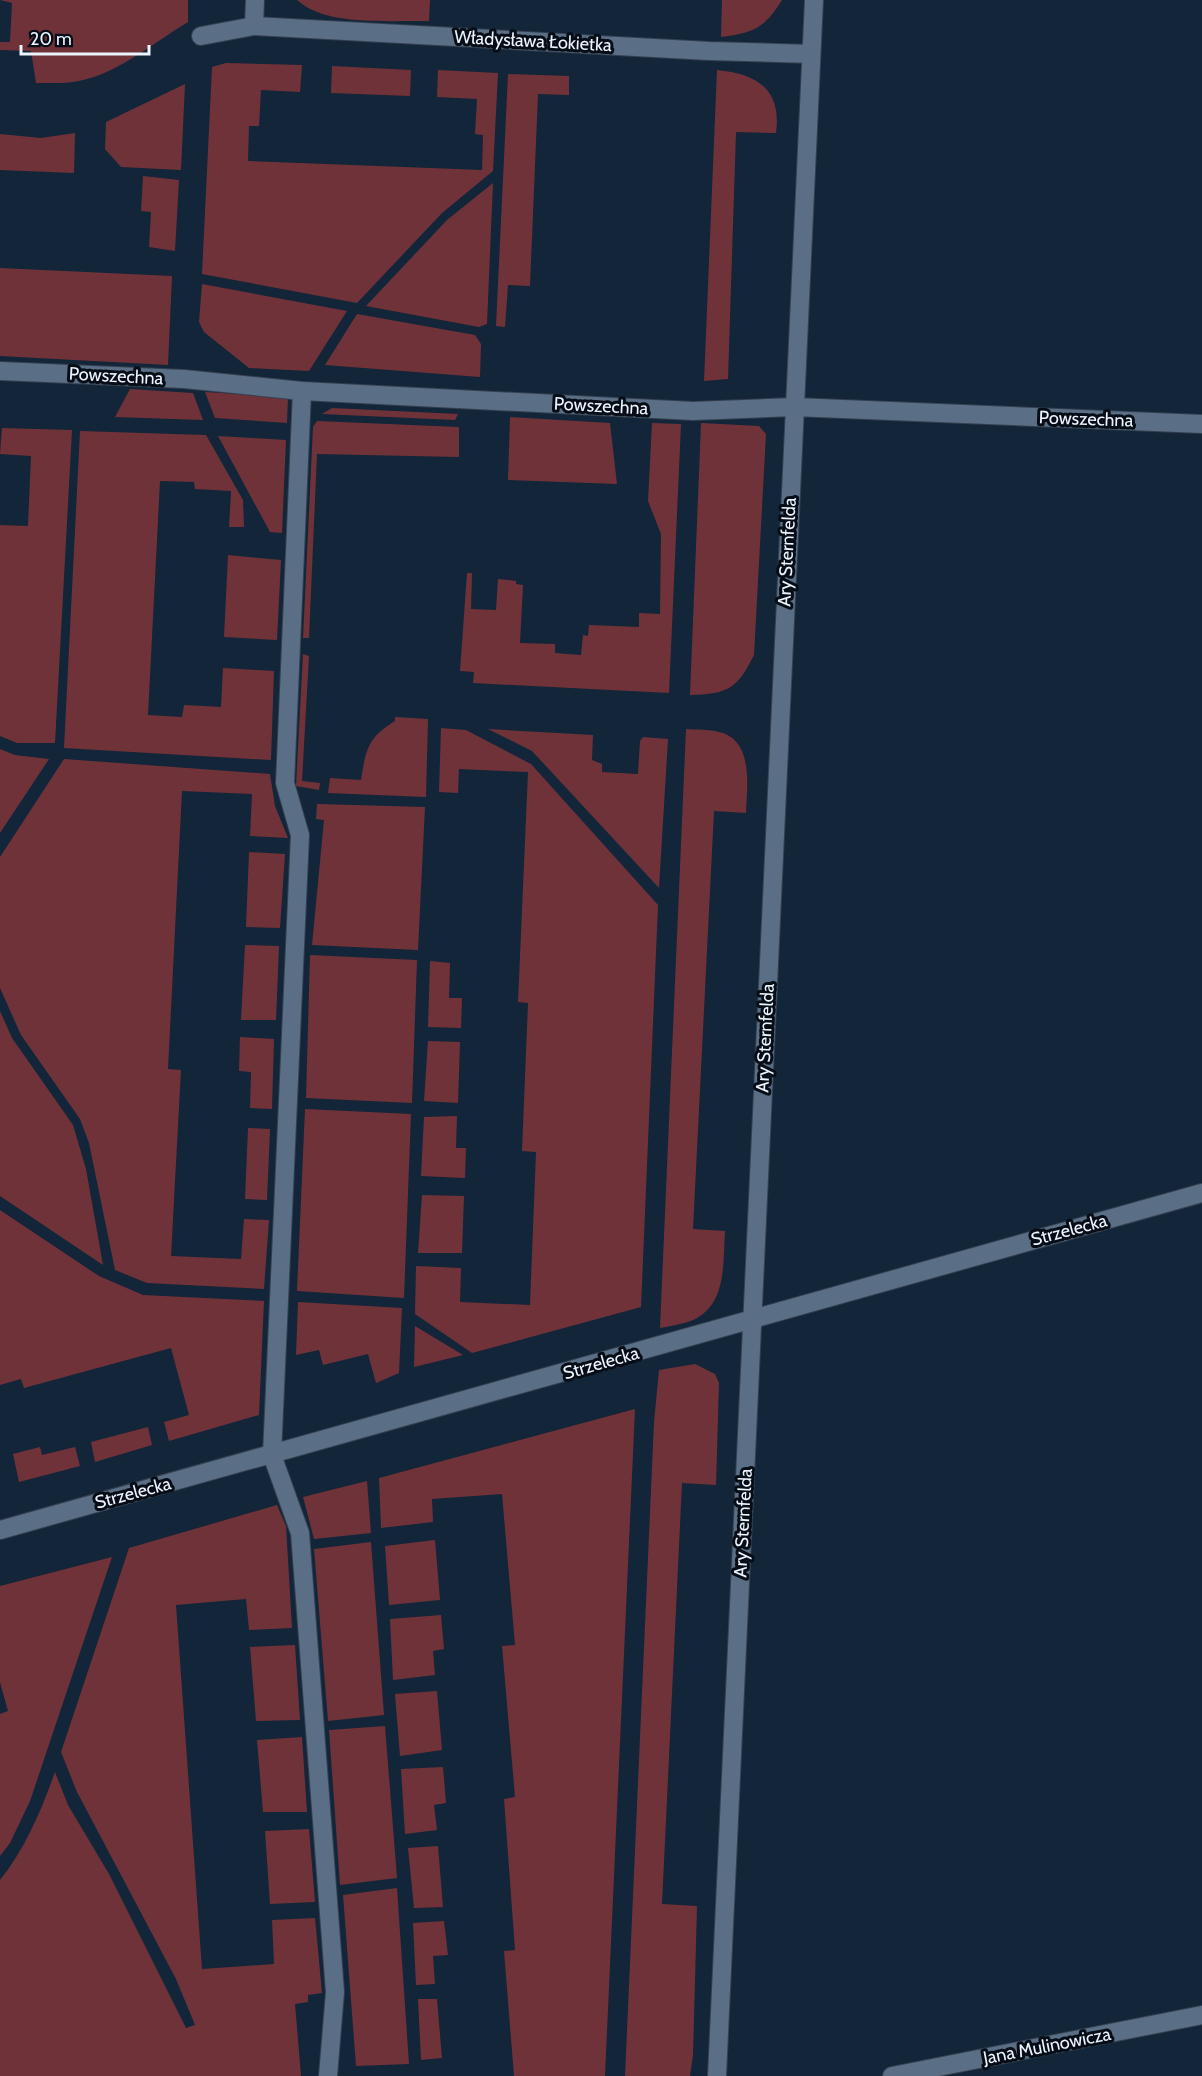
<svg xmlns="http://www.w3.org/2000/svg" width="1202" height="2076" font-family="Cabin,sans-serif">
	<rect width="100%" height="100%" fill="#132538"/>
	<g fill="#703239">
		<path d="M 0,0 L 188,0 L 188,22 C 158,40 120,71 87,79 C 70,84 53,83 36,83 L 31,51 L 0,50 L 0,42 L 10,42 L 12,3 Z"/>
		<path d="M 297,0 L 430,0 L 429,21 C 392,20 326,27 297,0 Z"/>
		<path d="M 722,0 L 782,0 C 765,28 753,33 721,37 Z"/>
		<path d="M 226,63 L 302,65 L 300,92 L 261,90 L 259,126 L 249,126 L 248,161 L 482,170 L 483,135 L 475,134 L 477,99 L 437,97 L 438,70 L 498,73 L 493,171 L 442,213 L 357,303 L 202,274 L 212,67 Z"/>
		<path d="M 332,66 L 411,70 L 410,96 L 331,93 Z"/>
		<path d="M 717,70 C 756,74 782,88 776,133 L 736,132 L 728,379 L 704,381 Z"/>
		<path d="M 508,74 L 569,76 L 569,95 L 538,94 L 530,286 L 508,285 L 505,327 L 496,326 Z"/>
		<path d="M 185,84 L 181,170 L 121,167 L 105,149 L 106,122 Z"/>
		<path d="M 75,133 L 74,173 L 0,170 L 0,134 L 41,138 Z"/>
		<path d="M 143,176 L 179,180 L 175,251 L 149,247 L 151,212 L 141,211 Z"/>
		<path d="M 493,183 L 487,324 L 479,327 L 366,306 L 447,220 Z"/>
		<path d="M 0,268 L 172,276 L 168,365 L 0,356 Z"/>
		<path d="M 202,284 L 347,311 L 309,371 L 249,368 L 204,332 L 199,322 Z"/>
		<path d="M 357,314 L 475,335 L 481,344 L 480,377 L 325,365 Z"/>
		<path d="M 130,389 L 193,393 L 203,420 L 115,417 Z"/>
		<path d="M 205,392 L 288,397 L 287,423 L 215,418 Z"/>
		<path d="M 332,408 L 458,414 L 455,420 L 322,414 Z"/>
		<path d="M 510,417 L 610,423 L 617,484 L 508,480 Z"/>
		<path d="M 317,421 L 459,427 L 459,457 L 317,454 L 309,638 L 303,638 L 313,427 Z"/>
		<path d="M 652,423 L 681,424 L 669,693 L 473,683 L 474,672 L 460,671 L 467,573 L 472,573 L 471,609 L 496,610 L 498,579 L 516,581 L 516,584 L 523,585 L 520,643 L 555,644 L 555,653 L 581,655 L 583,635 L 588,636 L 589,625 L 639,627 L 639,613 L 660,614 L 661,534 L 648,501 Z"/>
		<path d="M 701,423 L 759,426 L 766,434 L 754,655 C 737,689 728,694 690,695 Z"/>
		<path d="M 2,428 L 72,430 L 55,743 L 17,743 L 0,736 L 0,525 L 28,526 L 31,456 L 0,454 Z"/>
		<path d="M 80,431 L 206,435 L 243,500 L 244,527 L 229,527 L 231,491 L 195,489 L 194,482 L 160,481 L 148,715 L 182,717 L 184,705 L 221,707 L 223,668 L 274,671 L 271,760 L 64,748 Z"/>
		<path d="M 218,436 L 286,440 L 282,533 L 270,532 Z"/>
		<path d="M 228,555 L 281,560 L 277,640 L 224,637 Z"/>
		<path d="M 303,654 L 309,656 L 302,781 L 320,783 L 319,790 L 296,786 Z"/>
		<path d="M 395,717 L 428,719 L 426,797 L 328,793 L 330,778 L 361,780 C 366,750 367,738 395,721 Z"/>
		<path d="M 441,728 L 466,730 L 531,764 L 658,905 L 641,1307 L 472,1353 L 415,1314 L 416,1266 L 461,1268 L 460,1302 L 530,1305 L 536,1152 L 522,1151 L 528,1003 L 518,1002 L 528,772 L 459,769 L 458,793 L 439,792 Z"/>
		<path d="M 488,729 L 593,735 L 592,760 L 602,764 L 602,772 L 638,774 L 640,741 L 643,737 L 668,739 L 659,888 L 532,751 Z"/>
		<path d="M 686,729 C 697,730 709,729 719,732 C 754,740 747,786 746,813 L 714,811 L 693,1229 L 725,1231 C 723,1262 727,1305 693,1320 C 683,1324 671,1326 660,1328 Z"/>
		<path d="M 0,749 L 15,755 L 49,759 L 0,833 Z"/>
		<path d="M 64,759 L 270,774 L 275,806 L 288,838 L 250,836 L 252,794 L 182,791 L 168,1069 L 181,1070 L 171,1256 L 241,1259 L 244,1219 L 269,1220 L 264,1289 L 147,1283 L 115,1270 L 89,1143 L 80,1119 L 21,1035 L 0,988 L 0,857 Z"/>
		<path d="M 317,804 L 425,807 L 418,950 L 312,945 L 324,820 L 316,819 Z"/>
		<path d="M 249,852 L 285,854 L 280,928 L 246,927 Z"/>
		<path d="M 245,945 L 279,946 L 276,1020 L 241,1020 Z"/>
		<path d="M 310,955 L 417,960 L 412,1103 L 306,1098 Z"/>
		<path d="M 430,961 L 450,963 L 449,998 L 462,998 L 461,1028 L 428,1027 Z"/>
		<path d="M 0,1011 L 12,1038 L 73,1125 L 86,1169 L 103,1265 L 0,1196 Z"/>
		<path d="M 240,1037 L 274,1039 L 272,1109 L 250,1108 L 251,1072 L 239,1071 Z"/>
		<path d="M 428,1041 L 460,1042 L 458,1103 L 424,1101 Z"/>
		<path d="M 305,1109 L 411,1114 L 404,1298 L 297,1291 Z"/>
		<path d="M 457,1116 L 456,1148 L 466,1148 L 465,1178 L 421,1176 L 424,1117 Z"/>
		<path d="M 248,1128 L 270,1129 L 267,1200 L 245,1199 Z"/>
		<path d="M 422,1195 L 464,1196 L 462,1253 L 418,1253 Z"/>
		<path d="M 0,1210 L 99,1276 L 143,1295 L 264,1301 L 259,1415 L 169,1441 L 164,1422 L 189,1415 L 171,1348 L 24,1388 L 21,1379 L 0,1385 Z"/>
		<path d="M 298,1302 L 402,1308 L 399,1373 L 376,1383 L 368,1354 L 323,1365 L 319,1350 L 296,1355 Z"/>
		<path d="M 415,1326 L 463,1355 L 414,1367 Z"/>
		<path d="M 695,1364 L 715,1374 L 719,1383 L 716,1485 L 682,1483 L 662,1904 L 697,1906 L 693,2055 L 690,2076 L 625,2076 L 654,1422 L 659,1370 Z"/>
		<path d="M 635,1409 L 605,2076 L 514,2076 L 504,1951 L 515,1950 L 504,1799 L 515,1797 L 502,1646 L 515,1645 L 502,1494 L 432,1499 L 433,1522 L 381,1528 L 379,1478 Z"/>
		<path d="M 148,1427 L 152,1445 L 95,1462 L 91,1442 Z"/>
		<path d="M 40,1447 L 42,1455 L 75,1447 L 80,1466 L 19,1482 L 13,1454 Z"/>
		<path d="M 367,1481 L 371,1533 L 314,1539 L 303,1497 Z"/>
		<path d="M 277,1505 L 286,1526 L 292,1628 L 249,1630 L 246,1599 L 176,1605 L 202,1969 L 274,1964 L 272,1920 L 315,1918 L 322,1993 L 308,1995 L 308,2002 L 295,2004 L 301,2076 L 0,2076 L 0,1880 C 25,1849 42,1809 55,1772 L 68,1805 L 109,1874 L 186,2028 L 195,2025 L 176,1979 L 77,1792 L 61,1752 L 129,1548 Z"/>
		<path d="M 435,1540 L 440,1600 L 389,1605 L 385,1546 Z"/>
		<path d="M 371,1542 L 384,1715 L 328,1721 L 314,1549 Z"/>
		<path d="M 112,1557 L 30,1801 L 10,1843 L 0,1856 L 0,1714 L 8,1711 L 0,1682 L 0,1586 Z"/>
		<path d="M 441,1615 L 444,1649 L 433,1651 L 435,1675 L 393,1680 L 390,1619 Z"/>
		<path d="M 295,1645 L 300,1720 L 256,1721 L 250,1647 Z"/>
		<path d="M 437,1691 L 442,1750 L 400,1756 L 395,1694 Z"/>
		<path d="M 385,1726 L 397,1878 L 340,1885 L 329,1730 Z"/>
		<path d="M 302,1737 L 307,1812 L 263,1812 L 257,1740 Z"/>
		<path d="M 443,1767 L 446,1803 L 434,1805 L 437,1830 L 405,1834 L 401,1769 Z"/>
		<path d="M 309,1829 L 315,1902 L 270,1904 L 265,1831 Z"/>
		<path d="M 438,1846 L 443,1907 L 414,1908 L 408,1848 Z"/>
		<path d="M 397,1888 L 409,2064 L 356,2066 L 343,1895 Z"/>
		<path d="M 444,1921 L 448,1955 L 433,1956 L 435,1984 L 416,1985 L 413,1923 Z"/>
		<path d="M 418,1999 L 437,1999 L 442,2058 L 421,2060 Z"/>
	</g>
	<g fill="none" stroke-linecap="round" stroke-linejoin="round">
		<g stroke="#344050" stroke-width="20">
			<g id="minor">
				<path d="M 254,26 L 709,51 L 811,54"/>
				<path d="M 201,36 L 254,26 L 255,0"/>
				<path d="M 0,371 L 184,379 L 302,391 L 693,411 L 794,407 L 1202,424"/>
				<path d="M 302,391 L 285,783 L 300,835 L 272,1455 L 300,1533 L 335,1992 L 328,2076"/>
				<path d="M 0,1530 L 1202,1193"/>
				<path d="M 892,2076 L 1202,2015"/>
			</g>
		</g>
		<g stroke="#344050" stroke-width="20">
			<path id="tertiary" d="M 717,2076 L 814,0"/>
		</g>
		<use href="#minor" stroke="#5a6e85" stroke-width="18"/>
		<use href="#tertiary" stroke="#5a6e85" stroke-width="18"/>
	</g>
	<g text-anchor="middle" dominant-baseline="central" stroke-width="6" stroke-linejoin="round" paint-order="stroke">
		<g font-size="18" fill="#ebf4ff" stroke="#060d16">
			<text transform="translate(533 41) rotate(3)">Władysława Łokietka</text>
			<text transform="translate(116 376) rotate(3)">Powszechna</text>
			<text transform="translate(601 406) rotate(3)">Powszechna</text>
			<text transform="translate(1086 419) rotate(2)">Powszechna</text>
			<text transform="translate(787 552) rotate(-87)">Ary Sternfelda</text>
			<text transform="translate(765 1038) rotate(-87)">Ary Sternfelda</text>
			<text transform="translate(1069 1230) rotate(-15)">Strzelecka</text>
			<text transform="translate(601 1363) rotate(-16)">Strzelecka</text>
			<text transform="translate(133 1493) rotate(-15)">Strzelecka</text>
			<text transform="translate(743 1523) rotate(-87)">Ary Sternfelda</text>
			<text transform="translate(1047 2046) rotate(-11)">Jana Mulinowicza</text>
		</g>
	</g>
	<path d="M21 45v9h128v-9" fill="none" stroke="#ebf4ff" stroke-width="3"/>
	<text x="30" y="45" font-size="18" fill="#ebf4ff" stroke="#060d16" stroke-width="4.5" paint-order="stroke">20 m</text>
</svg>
